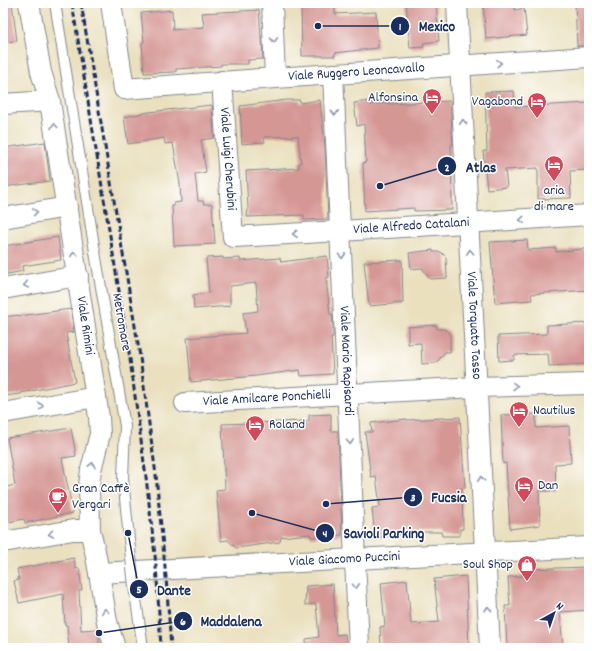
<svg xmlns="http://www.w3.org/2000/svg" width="592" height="651" font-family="Dekko,sans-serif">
	<rect width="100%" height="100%" fill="#fff"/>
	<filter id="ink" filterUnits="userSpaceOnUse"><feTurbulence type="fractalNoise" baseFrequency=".025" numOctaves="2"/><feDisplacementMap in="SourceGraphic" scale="8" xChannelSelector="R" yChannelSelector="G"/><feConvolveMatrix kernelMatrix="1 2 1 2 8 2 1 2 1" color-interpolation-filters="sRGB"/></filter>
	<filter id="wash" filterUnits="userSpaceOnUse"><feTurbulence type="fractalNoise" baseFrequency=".012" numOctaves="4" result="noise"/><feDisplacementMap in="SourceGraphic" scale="16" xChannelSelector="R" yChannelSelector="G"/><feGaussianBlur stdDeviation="0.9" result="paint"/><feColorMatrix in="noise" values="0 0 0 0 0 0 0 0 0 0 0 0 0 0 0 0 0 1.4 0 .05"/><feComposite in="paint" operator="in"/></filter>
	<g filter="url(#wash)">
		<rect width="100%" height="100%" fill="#eae0be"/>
		<g id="blocks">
			<g fill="#d59794">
				<path d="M 3,3 L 12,3 L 17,41 L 3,42 Z"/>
				<path d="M 301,3 L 335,3 L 335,14 L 376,12 L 378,48 L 335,53 L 335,56 L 302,56 Z"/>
				<path d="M 406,3 L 436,3 L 439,41 L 423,43 L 424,47 L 410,48 Z"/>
				<path d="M 483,3 L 514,3 L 515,10 L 524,8 L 527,35 L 486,39 Z"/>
				<path d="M 575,3 L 589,3 L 589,46 L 577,46 Z"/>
				<path d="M 172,10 L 173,30 L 204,27 L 202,13 L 259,10 L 261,37 L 262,37 L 263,59 L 248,60 L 248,64 L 221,64 L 221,66 L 176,69 L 176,72 L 144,73 L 142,43 L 144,42 L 141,13 Z"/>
				<path d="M 514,91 L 515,107 L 589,103 L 589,170 L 570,171 L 571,198 L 538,199 L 538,168 L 505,170 L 507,187 L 487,189 L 483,151 L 487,151 L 485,92 Z"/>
				<path d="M 287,100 L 300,100 L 300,103 L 320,100 L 325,147 L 328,219 L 304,220 L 304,215 L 247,217 L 248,208 L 246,171 L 299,168 L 299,163 L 301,163 L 298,136 L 264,137 L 265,142 L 242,144 L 240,106 Z"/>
				<path d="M 370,101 L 370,105 L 389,103 L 389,104 L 450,101 L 453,144 L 451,145 L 452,210 L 414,211 L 414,208 L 365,211 L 363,163 L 366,162 L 364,124 L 357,126 L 354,103 Z"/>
				<path d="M 212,105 L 214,138 L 201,140 L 206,172 L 195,174 L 198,201 L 203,201 L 204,204 L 212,204 L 215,244 L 174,246 L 172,206 L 174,206 L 174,203 L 181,202 L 180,184 L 173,143 L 165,144 L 164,138 L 128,144 L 124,117 L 149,112 Z"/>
				<path d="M 45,142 L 50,181 L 3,187 L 3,148 Z"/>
				<path d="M 58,237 L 61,260 L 22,266 L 23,271 L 3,275 L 3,246 Z"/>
				<path d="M 527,240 L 528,250 L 556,248 L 556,252 L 589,248 L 589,290 L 531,294 L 532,300 L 495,303 L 490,242 Z"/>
				<path d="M 433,250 L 433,252 L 441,252 L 446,257 L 447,278 L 430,279 L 422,268 L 411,269 L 409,253 Z"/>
				<path d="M 327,256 L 329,277 L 326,278 L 330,314 L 332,314 L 333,326 L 333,337 L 331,337 L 333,374 L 301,376 L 300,370 L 256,376 L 191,382 L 187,338 L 246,333 L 243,313 L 258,311 L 256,283 L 230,286 L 230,306 L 194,309 L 193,295 L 209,293 L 206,258 L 223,257 L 223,259 L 240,258 L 240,261 L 280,258 L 281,262 Z"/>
				<path d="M 402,260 L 403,303 L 369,306 L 364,262 Z"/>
				<path d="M 71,309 L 74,332 L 66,333 L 75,382 L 21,393 L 21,394 L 3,396 L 3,317 L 19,315 L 19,316 Z"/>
				<path d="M 589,323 L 589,364 L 549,366 L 548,354 L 514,355 L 514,360 L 499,361 L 498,336 L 547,334 L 547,325 Z"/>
				<path d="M 436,325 L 437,329 L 444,329 L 450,333 L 450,352 L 445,352 L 436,363 L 422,364 L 421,343 L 408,344 L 408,327 Z"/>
				<path d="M 331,414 L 331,431 L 338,431 L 342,535 L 311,537 L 310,534 L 281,537 L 280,542 L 236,548 L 228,540 L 221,541 L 216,490 L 225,489 L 222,424 L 309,421 L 309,415 Z"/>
				<path d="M 536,414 L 536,428 L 569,426 L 571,463 L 555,464 L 556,491 L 539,491 L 540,525 L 510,529 L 506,463 L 503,464 L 501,415 Z"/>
				<path d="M 460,417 L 465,488 L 462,488 L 463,529 L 460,529 L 460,536 L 442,536 L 441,532 L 422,532 L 375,538 L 372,508 L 380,507 L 376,476 L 371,477 L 365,432 L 372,432 L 371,423 L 407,419 L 407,420 Z"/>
				<path d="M 71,428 L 76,456 L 62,458 L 73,513 L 25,523 L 24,519 L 3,523 L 3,488 L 15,485 L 7,438 Z"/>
				<path d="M 74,558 L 76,569 L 79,568 L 82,590 L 79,591 L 81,630 L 97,629 L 99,634 L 99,648 L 69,648 L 67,625 L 65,625 L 63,594 L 19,603 L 14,581 L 19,580 L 17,569 Z"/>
				<path d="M 589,567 L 589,610 L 560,612 L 563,648 L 507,648 L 505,606 L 510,606 L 508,577 L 523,576 L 523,569 Z"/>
				<path d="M 466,576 L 469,648 L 381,648 L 380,627 L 385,626 L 381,583 L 407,580 L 411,624 L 439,622 L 434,579 Z"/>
				<path d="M 333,584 L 336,635 L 345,634 L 347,648 L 306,648 L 306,639 L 319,637 L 316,604 L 305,605 L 306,586 Z"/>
			</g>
		</g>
	</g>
	<g filter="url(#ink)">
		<use href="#blocks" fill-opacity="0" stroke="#82888e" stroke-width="1"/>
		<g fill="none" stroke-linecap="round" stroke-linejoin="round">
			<g stroke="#82888e" stroke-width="12">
				<g id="lane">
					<path d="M 55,3 L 97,264 L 125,426 L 123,478 L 130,549"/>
					<path d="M 134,586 L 143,648"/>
				</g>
			</g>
			<g stroke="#82888e" stroke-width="22">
				<g id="street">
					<path id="s1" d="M 29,3 L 41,72 L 50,101 L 99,417 L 100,434 L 91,470 L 89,486 L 90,530 L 95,551 L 99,573 L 107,622 L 115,648"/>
					<path id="s2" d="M 111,3 L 124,89 L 275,78 L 589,57"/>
					<path d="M 272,3 L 275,78"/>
					<path id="s3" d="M 457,3 L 490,648"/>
					<path id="s4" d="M 333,74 L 359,648"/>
					<path id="s5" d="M 222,81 L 233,237 L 341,231 L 589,215"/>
					<path d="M 3,104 L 50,101"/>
					<path d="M 3,218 L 67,207"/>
					<path d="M 3,289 L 78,276"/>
					<path id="s6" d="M 185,403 L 476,387 L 589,384"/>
					<path d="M 3,413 L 96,397"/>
					<path d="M 3,542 L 73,530 L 90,530"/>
					<path id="s7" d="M 99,573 L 355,559 L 589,547"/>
				</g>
			</g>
			<use href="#lane" stroke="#fff" stroke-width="10"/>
			<use href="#street" stroke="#fff" stroke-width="20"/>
			<g stroke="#1b2f5e" stroke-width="3" stroke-dasharray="6 3" stroke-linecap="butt">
				<path d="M 72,3 L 129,352 L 146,477 L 155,555 L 157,579 L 161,648"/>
				<path d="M 81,3 L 139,350 L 156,475 L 166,577 L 171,648"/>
			</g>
			<g stroke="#82888e" stroke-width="12" stroke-linecap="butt">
				<path id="lane-bridge" d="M 130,549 L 134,586"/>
			</g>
			<use href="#lane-bridge" stroke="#fff" stroke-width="10"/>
		</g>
		<defs><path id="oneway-chevron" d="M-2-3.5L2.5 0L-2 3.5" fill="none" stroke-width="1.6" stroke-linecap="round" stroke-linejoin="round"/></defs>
		<g stroke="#8d97ae">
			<use href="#oneway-chevron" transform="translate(274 40) rotate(87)"/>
			<use href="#oneway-chevron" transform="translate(499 63) rotate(-4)"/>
			<use href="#oneway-chevron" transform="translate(335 113) rotate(87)"/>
			<use href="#oneway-chevron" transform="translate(463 122) rotate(-93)"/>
			<use href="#oneway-chevron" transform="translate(54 126) rotate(-99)"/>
			<use href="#oneway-chevron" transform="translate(35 212) rotate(-9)"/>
			<use href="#oneway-chevron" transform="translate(522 220) rotate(176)"/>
			<use href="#oneway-chevron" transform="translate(295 234) rotate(177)"/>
			<use href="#oneway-chevron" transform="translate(470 252) rotate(-93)"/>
			<use href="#oneway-chevron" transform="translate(74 254) rotate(-99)"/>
			<use href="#oneway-chevron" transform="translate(342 256) rotate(87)"/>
			<use href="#oneway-chevron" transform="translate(26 285) rotate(170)"/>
			<use href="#oneway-chevron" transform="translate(515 386) rotate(-2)"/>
			<use href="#oneway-chevron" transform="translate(41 406) rotate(-10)"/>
			<use href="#oneway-chevron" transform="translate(350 442) rotate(87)"/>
			<use href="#oneway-chevron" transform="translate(92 465) rotate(-77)"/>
			<use href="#oneway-chevron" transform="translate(481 479) rotate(-93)"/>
			<use href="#oneway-chevron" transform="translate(51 534) rotate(170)"/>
			<use href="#oneway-chevron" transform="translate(356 586) rotate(87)"/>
			<use href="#oneway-chevron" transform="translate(488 609) rotate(-93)"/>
			<use href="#oneway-chevron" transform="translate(105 611) rotate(-98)"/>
		</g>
	</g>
	<defs>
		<g id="hotel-pin" transform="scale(1)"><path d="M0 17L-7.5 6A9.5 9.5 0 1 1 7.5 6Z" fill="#d1495b" stroke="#fff"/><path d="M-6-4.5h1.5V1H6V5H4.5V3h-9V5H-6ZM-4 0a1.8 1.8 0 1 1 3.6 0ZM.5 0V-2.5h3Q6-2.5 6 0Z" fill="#fff"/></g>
		<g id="cafe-pin" transform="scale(1)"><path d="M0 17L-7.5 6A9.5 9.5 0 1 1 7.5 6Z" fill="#d1495b" stroke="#fff"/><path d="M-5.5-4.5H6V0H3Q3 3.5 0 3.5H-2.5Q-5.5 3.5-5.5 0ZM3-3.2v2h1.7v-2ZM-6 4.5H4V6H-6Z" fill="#fff"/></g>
		<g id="shop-pin" transform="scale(1)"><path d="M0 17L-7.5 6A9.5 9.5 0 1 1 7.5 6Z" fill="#d1495b" stroke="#fff"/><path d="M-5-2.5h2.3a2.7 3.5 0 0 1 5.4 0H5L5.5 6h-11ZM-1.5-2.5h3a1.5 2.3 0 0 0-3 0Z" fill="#fff"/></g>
	</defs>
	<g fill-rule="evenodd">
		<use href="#hotel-pin" x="432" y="98"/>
		<use href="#hotel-pin" x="537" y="102"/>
		<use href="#hotel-pin" x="554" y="165"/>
		<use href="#hotel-pin" x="519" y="411"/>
		<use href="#hotel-pin" x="255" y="425"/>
		<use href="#hotel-pin" x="524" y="486"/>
		<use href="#cafe-pin" x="58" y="497"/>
		<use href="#shop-pin" x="527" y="565"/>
	</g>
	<g text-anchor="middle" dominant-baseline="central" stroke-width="3" stroke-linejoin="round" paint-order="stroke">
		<g font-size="14" fill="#1b2f5e" stroke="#fff">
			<text stroke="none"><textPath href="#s2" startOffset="320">Viale Ruggero Leoncavallo</textPath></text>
			<text stroke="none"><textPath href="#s5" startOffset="78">Viale Luigi Cherubini</textPath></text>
			<text stroke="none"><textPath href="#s5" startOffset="335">Viale Alfredo Catalani</textPath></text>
			<text transform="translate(121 322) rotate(80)">Metromare</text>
			<text stroke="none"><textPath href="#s1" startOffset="328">Viale Rimini</textPath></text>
			<text stroke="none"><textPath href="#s3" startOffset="323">Viale Torquato Tasso</textPath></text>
			<text stroke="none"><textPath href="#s4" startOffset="287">Viale Mario Rapisardi</textPath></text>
			<text stroke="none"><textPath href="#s6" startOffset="82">Viale Amilcare Ponchielli</textPath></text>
			<text stroke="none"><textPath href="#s7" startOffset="246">Viale Giacomo Puccini</textPath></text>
		</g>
		<g font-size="14" fill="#1b2f5e" stroke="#fff" text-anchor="start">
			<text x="418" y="98" text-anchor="end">Alfonsina</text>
			<text x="523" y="102" text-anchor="end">Vagabond</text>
			<text x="554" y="191" text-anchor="middle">aria<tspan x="554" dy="16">di mare</tspan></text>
			<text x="533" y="411">Nautilus</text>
			<text x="269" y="425">Roland</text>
			<text x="538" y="486">Dan</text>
			<text x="72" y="489">Gran Caffè<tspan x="72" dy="16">Vergari</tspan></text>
			<text x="513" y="565" text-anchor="end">Soul Shop</text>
		</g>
	</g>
	<path fill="none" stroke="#1b2f5e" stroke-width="1.5" d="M318 26L400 26M380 186L447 166M326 504L413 497M252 513L325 533M128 533L139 589M99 633L183 621"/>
	<g fill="#1b2f5e" stroke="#fff" stroke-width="1.5">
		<circle cx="318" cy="26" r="4"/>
		<circle cx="380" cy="186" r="4"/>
		<circle cx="326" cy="504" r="4"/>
		<circle cx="252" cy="513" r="4"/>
		<circle cx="128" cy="533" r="4"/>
		<circle cx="99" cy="633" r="4"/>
		<circle cx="400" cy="26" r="10"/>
		<circle cx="447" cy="166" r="10"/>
		<circle cx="413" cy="497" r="10"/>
		<circle cx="325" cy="533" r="10"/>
		<circle cx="139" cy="589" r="10"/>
		<circle cx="183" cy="621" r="10"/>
	</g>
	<g font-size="12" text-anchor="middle" font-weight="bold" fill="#fff">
		<text x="400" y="30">1</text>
		<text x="447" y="171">2</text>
		<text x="413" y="501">3</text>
		<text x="325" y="537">4</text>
		<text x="139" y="593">5</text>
		<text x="183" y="625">6</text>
	</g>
	<g font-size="15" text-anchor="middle" font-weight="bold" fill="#1b2f5e" stroke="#fff" stroke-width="3" stroke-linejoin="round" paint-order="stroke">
		<text x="437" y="31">Mexico</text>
		<text x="481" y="172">Atlas</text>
		<text x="449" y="502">Fucsia</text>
		<text x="384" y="538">Savioli Parking</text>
		<text x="174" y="595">Dante</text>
		<text x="231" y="626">Maddalena</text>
	</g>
	<rect width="592" height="651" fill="none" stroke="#fff" stroke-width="16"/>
	<g transform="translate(554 613) rotate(40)" stroke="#ffffff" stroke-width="3" paint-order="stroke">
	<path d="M0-3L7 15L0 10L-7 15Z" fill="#1b2f5e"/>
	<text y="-6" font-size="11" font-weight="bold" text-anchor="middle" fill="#1b2f5e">N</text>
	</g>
</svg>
